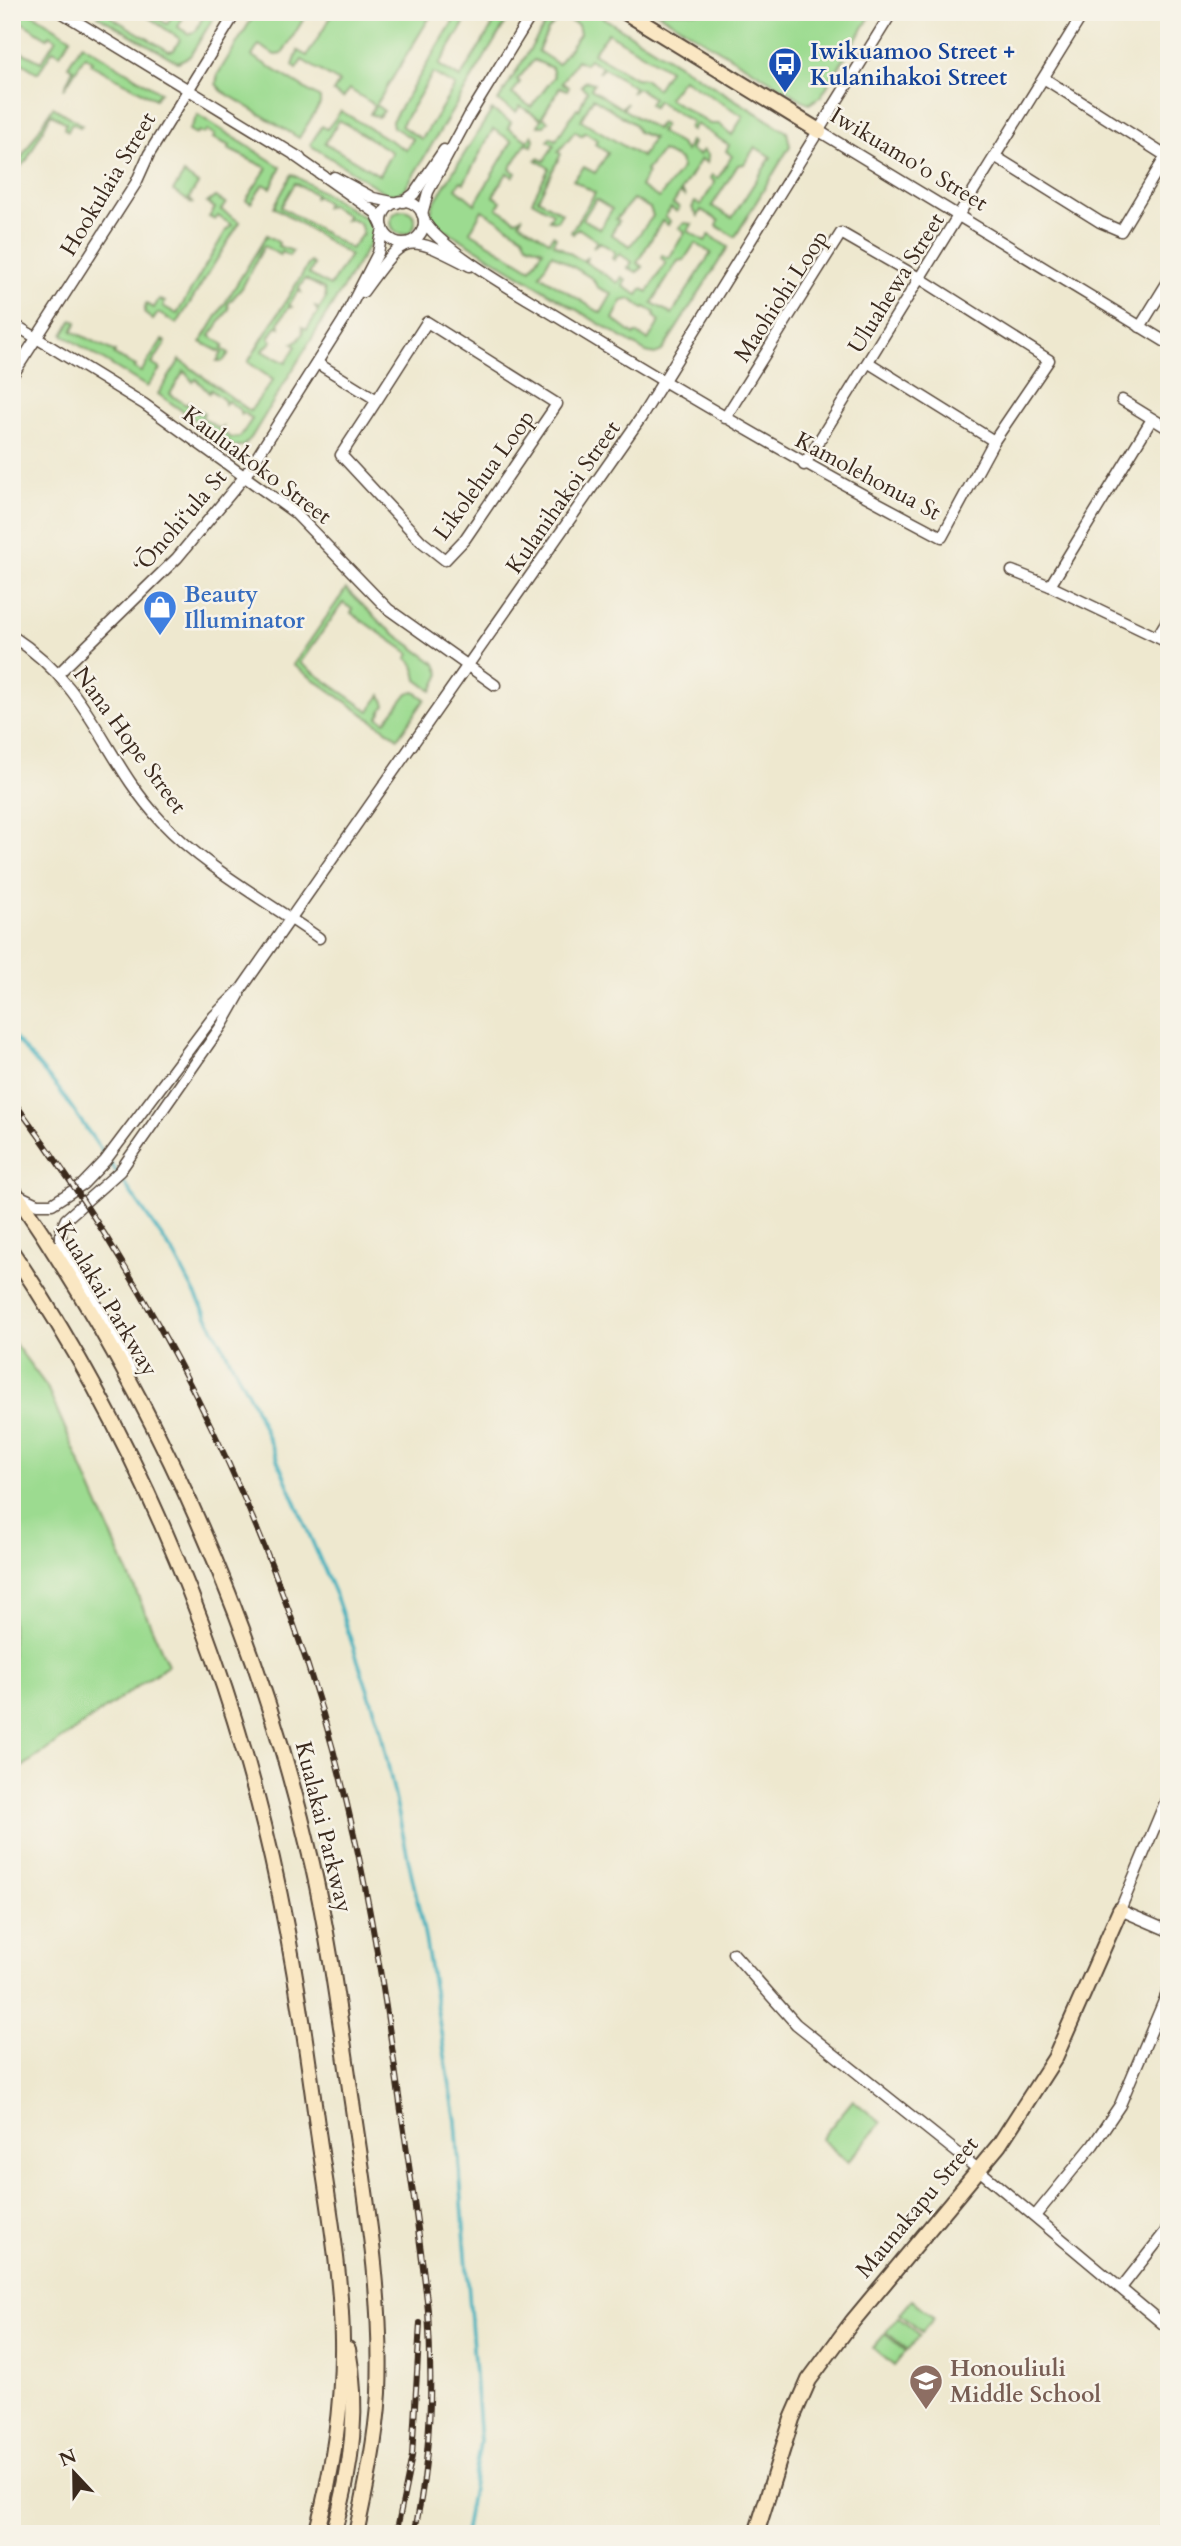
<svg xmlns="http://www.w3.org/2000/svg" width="1181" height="2546" font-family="Cardo,serif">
	<rect width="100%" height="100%" fill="#f7f3e8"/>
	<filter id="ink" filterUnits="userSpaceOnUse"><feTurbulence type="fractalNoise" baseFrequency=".0143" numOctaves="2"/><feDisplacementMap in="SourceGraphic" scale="14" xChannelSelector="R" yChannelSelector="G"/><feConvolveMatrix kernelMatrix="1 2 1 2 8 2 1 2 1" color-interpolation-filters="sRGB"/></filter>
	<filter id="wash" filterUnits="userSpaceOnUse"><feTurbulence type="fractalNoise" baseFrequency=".00686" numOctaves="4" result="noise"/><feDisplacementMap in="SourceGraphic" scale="28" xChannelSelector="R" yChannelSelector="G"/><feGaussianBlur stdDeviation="1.57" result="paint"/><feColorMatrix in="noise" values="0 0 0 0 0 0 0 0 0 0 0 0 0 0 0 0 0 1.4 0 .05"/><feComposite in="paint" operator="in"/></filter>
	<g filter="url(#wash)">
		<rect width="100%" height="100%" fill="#eee8cf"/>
		<g fill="#9cdb90" stroke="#6c8257" stroke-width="2" fill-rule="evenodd">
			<path d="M 12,12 L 30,12 L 71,38 L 60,54 L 53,50 L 38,73 L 12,57 L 12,47 L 41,62 L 56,39 L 50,35 L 47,38 L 18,20 Z"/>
			<path d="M 101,12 L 111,12 L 111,17 L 169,51 L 174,50 L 180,39 L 141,12 L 148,12 L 167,24 L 174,12 L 186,12 L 178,27 L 189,34 L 196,31 L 205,12 L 217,12 L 190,56 L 178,62 L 98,16 Z"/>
			<path d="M 256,12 L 308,12 L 282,54 L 275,55 L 259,45 L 252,56 L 320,98 L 320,104 L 299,138 L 222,91 L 216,84 L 218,74 Z"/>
			<path d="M 334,12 L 433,12 L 376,105 L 384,111 L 378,117 L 370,114 L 375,105 L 349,89 L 343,98 L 333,92 L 339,82 L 302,60 L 296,69 L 293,66 L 298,51 L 307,56 Z"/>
			<path d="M 459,12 L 471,12 L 439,65 L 460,78 L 493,25 L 473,12 L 487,16 L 489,12 L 512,12 L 405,189 L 397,194 L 387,194 L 310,145 L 322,126 L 327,129 L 341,111 L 406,150 L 413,139 L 393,127 L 392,121 ZM 433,73 L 455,86 L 422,139 L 401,126 ZM 339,120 L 392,152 L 379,175 L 325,143 Z"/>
			<path d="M 553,12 L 594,12 L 787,132 L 790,146 L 735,237 L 717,226 L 719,221 L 701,210 L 698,216 L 692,208 L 695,202 L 701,205 L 715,182 L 710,178 L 712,175 L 718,178 L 732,156 L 726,151 L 729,145 L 696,124 L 692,130 L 689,128 L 692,122 L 657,101 L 653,107 L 649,104 L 653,98 L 637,88 L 631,93 L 634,87 L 604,68 L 598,73 L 602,67 L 589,59 L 585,64 L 577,60 L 562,83 L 569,87 L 567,90 L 560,87 L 542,117 L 548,121 L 544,126 L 538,126 L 541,119 L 520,106 L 516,112 L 498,101 ZM 560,17 L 578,25 L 580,34 L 558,64 L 538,51 L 548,30 ZM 608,33 L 669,70 L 657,89 L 644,79 L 635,78 L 593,53 ZM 534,60 L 552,68 L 554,77 L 531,107 L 512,94 L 520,82 L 517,80 ZM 683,79 L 743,116 L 732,135 L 719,124 L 710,124 L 668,98 ZM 755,147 L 771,157 L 732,218 L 712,206 L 738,165 L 744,164 Z"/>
			<path d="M 656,12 L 873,12 L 821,96 L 809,104 Z"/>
			<path d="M 82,44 L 160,92 L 155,99 L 90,64 L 92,61 L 85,56 L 64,89 L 73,69 L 68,66 Z"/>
			<path d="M 586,81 L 594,83 L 591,89 L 621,108 L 627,103 L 623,109 L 656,129 L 660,123 L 664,125 L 660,132 L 680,144 L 686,151 L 690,141 L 693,143 L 690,150 L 699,155 L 703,150 L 708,155 L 707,163 L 701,159 L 681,191 L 686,197 L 680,193 L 673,204 L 679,207 L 677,212 L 671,208 L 665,217 L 670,221 L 668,225 L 662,221 L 637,263 L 643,267 L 637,272 L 628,268 L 632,262 L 619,254 L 614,260 L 612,258 L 615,252 L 600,242 L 593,247 L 597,241 L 578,228 L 573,234 L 571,232 L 595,193 L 573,180 L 584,167 L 595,173 L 608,153 L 595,144 L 597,140 L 585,132 L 582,136 L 575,131 L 558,152 L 561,154 L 538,199 L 562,213 L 557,221 L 549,220 L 553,213 L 532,201 L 549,168 L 536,160 L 538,158 L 544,161 L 554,145 L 548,141 L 550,137 L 556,140 L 577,108 L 579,110 L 587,91 L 581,86 ZM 593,98 L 634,124 L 638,132 L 653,138 L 642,157 L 581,120 ZM 662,151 L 680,160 L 682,168 L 659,198 L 640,186 L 648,173 L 646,171 ZM 596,199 L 612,209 L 600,229 L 583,219 ZM 633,199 L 650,208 L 653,216 L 630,246 L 611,234 L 619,221 L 616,219 Z"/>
			<path d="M 53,107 L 82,125 L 80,127 L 72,123 L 68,131 L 64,128 L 66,123 L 51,114 L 27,160 L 15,172 L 12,183 L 12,173 Z"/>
			<path d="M 492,110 L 511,122 L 508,128 L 528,141 L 532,135 L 534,139 L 532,146 L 526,143 L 510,169 L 516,173 L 513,177 L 507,173 L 493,196 L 501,201 L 497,208 L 516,220 L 523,216 L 519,222 L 549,241 L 553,235 L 556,237 L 553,243 L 583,261 L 588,256 L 585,262 L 618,283 L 622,277 L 626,280 L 623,286 L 638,295 L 642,289 L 648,292 L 666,262 L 661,258 L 662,255 L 669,258 L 685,232 L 679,228 L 684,223 L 692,224 L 688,231 L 705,241 L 709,235 L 728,247 L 662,351 L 655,354 L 646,352 L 434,223 L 431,213 L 433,204 ZM 493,129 L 512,141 L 475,204 L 456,188 L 461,181 L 464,183 ZM 482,210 L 523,236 L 527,244 L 543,250 L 531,269 L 470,232 ZM 695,243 L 711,253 L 672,314 L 652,303 L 678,261 L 684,260 ZM 552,254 L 593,279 L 597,287 L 612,294 L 601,313 L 540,275 ZM 631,299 L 643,309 L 645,307 L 655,313 L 654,316 L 660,321 L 648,340 L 636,333 L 634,335 L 613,319 L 622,301 Z"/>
			<path d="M 198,115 L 281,167 L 271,188 L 263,184 L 251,203 L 246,200 L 267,168 L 228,149 L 230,146 L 213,138 L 215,135 L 207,130 L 204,134 L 199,131 L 196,134 L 189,130 Z"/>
			<path d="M 184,174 L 198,184 L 189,198 L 193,204 L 173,191 Z"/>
			<path d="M 292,174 L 367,219 L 373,226 L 375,235 L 251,438 L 243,446 L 233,446 L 158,394 L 180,360 L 250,411 L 273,380 L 248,362 L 310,262 L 314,265 L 309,274 L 330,286 L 350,255 L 274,207 ZM 295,183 L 315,194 L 314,199 L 316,196 L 327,203 L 325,207 L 330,205 L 348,216 L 345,220 L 351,219 L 360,224 L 363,233 L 351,249 L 281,207 ZM 305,279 L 324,289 L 326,298 L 319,309 L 315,307 L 318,312 L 307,329 L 302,327 L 303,333 L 298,341 L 293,343 L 296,346 L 286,363 L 262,351 L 272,341 L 269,338 L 277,326 L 280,327 L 279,322 L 288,308 L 292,307 L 289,305 L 298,291 L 301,292 L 299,288 ZM 184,371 L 193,382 L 196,379 L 209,393 L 211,390 L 224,400 L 225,404 L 228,401 L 241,411 L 241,415 L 244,413 L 252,419 L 240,437 L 231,438 L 221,431 L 223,427 L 219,429 L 202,417 L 204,413 L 201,411 L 199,414 L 190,407 L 189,402 L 186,405 L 170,394 Z"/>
			<path d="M 215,197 L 226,203 L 221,210 L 240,222 L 177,324 L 158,313 L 153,320 L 144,313 L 146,304 L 154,308 L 159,299 L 165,302 L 163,306 L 177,314 L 227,229 L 232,225 L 218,216 L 215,220 L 209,217 L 215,208 L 207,203 Z"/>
			<circle cx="403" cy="222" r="12"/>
			<path d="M 267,235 L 279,243 L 278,246 L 293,251 L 289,256 L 282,252 L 280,255 L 264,246 L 242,288 L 228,304 L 229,309 L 210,336 L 224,345 L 222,349 L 229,353 L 223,361 L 217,361 L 222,353 L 201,342 Z"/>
			<path d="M 72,320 L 77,322 L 72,331 L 115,352 L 114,355 L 136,366 L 134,368 L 141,372 L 162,340 L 166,342 L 152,364 L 160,369 L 147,387 L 63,335 Z"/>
			<path d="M 346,589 L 384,626 L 436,664 L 440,674 L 432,691 L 417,680 L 414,665 L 407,658 L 410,654 L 351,613 L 353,610 L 343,603 L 300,663 L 369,711 L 381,695 L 385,705 L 378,717 L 385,722 L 408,693 L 415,692 L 425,699 L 398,738 L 293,665 Z"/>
			<path d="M 12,1340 L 47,1387 L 168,1665 L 12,1774 Z"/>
			<path d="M 853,2100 L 881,2123 L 848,2162 L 821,2139 Z"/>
			<path d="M 912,2300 L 934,2318 L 922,2332 L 900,2314 Z"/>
			<path d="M 898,2317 L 920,2335 L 908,2350 L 886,2332 Z"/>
			<path d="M 885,2334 L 906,2351 L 894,2366 L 873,2348 Z"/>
		</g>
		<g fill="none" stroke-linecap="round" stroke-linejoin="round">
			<path stroke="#41b0bd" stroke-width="3.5" d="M 12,1035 L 58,1088 L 175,1256 L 252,1401 L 337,1599 L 379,1723 L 424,1932 L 456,2121 L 480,2442 L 464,2534"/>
		</g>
	</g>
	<g filter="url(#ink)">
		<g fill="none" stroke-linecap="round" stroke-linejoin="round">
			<g stroke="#564639" stroke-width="13">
				<g id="street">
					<path d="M 61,12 L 300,158"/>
					<path d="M 1045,79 L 1166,156"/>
					<path d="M 819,131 L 1169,344"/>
					<path d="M 996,157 L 1100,222 L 1121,231 L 1169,151"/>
					<path d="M 334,177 L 373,198 L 397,203"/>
					<circle cx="403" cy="222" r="21"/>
					<path d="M 403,202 L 414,194 L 444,150"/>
					<path d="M 422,214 L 428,192 L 469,116 L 533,12"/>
					<path d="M 424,220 C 437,247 518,293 546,310 C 676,390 807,466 942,537 L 994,441 L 1049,360 L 921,279 L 841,233 L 725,418"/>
					<path d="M 363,292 C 406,233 404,232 470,266"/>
					<path d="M 12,323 L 144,404 L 295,513 L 388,609 L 495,685"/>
					<path d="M 1140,327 L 1169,280"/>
					<path d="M 317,363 L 377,400 L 341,455 L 421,541 L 445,560 L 465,539 L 557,404 L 427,322 L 377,400"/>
					<path d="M 869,363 L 994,441"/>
					<path d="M 12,376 L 136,183 L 149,154 L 236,12"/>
					<path d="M 1122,400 L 1169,429"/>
					<path d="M 804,465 L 1084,12"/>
					<path d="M 1012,571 L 1050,586 L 1152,419"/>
					<path d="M 1050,586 L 1169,643"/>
					<path d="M 12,636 C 93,689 102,758 161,821 C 205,868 267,901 319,938"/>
					<path d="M 1157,637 L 1169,617"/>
					<path d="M 59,673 L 177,558 L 245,476 L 343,321 L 378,253 L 383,228 L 376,213 L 295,156"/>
					<path d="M 20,1196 L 37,1204 L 52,1204 L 83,1184 L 105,1161 L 214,1016 L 242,988 L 640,419 L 892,12"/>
					<path d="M 131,1371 L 108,1323 L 61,1246 L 61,1230 L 66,1219 L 120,1171 L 222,1025 L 239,995"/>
					<path d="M 1169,1793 L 1120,1910 L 1169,1931"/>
					<path d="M 733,1953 L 796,2024 L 979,2170 L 1169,2329"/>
					<path d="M 1035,2216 L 1093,2145 L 1120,2105 L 1169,1989"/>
					<path d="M 1121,2288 L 1169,2227"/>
				</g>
			</g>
			<g stroke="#564639" stroke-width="18">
				<g id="secondary">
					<path d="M 625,12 L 819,131"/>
					<path d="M 12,1188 C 153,1394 256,1620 312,1863 C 330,1942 340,2022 352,2102 C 366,2199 383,2295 379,2393 C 376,2441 366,2487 356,2534"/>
					<path d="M 12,1252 C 129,1424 214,1624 264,1825 C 288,1922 303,2020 316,2118 C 326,2192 341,2266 342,2340 C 343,2406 333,2470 316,2534"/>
					<path d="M 333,2534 C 351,2474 360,2411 348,2349"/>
					<path d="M 756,2534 L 792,2419 L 809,2380 L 852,2322 L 999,2145 L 1055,2058 L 1120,1910"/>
					<path d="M 1159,2534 L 1169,2521"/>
				</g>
			</g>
			<use href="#street" stroke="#fff" stroke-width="10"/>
			<use href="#secondary" stroke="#fae7c3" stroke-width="14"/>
			<g stroke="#3b2a1e" stroke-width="6">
				<g id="rail">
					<path d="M 12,1099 C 150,1284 257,1493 323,1714 C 361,1842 382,1972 400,2104 C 410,2173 421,2242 428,2311 C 433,2385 431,2461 414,2534"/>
					<path d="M 396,2534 L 412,2456 L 420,2323"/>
				</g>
			</g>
			<use href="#rail" stroke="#f7f3e8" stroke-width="3.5" stroke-dasharray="10" stroke-linecap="butt"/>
		</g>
	</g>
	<defs>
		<g id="bus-pin" transform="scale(1.75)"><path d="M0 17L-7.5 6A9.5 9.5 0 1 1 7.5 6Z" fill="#1a4fb4" stroke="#f7f3e8"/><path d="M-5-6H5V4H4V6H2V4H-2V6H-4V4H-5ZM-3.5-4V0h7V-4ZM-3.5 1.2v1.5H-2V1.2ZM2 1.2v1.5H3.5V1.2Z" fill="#fff"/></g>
		<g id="shop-pin" transform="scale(1.75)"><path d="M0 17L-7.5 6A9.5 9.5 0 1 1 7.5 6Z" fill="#3f7fe0" stroke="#f7f3e8"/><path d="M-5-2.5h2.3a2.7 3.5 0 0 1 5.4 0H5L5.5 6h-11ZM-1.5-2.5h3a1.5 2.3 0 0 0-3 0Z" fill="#fff"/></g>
		<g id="school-pin" transform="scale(1.75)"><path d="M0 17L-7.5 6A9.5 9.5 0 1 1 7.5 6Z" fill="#8d6e63" stroke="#f7f3e8"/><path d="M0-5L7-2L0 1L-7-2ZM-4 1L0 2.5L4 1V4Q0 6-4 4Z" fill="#fff"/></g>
	</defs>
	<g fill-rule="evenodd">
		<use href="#bus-pin" x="785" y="64"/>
		<use href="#shop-pin" x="160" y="607"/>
		<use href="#school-pin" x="926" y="2381"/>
	</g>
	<g text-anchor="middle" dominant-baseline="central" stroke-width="5" stroke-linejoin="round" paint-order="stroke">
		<g font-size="23" font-weight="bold" fill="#164399" stroke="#f7f3e8" text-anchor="start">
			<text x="810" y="51">Iwikuamoo Street +<tspan x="810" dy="26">Kulanihakoi Street</tspan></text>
		</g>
		<g font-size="23" fill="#3b2a1e" stroke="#f7f3e8">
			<text transform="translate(909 159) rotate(31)">Iwikuamo'o Street</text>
			<text transform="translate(108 184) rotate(-59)">Hookulaia Street</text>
			<text transform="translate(896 283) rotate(-58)">Uluahewa Street</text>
			<text transform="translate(781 296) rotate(-57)">Maohiohi Loop</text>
			<text transform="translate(257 465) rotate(37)">Kauluakoko Street</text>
			<text transform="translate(484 475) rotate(-54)">Likolehua Loop</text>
			<text transform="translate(868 476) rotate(28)">Kamolehonua St</text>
			<text transform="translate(563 497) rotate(-55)">Kulanihakoi Street</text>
			<text transform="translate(180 521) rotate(-49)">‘Ōnohi‘ula St</text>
			<text transform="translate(130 740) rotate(54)">Nana Hope Street</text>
			<text transform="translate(107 1299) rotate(59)">Kualakai Parkway</text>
			<text transform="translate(324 1827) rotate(76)">Kualakai Parkway</text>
			<text transform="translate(917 2207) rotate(-50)">Maunakapu Street</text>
		</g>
		<g font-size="23" font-weight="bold" fill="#366cbe" stroke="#f7f3e8" text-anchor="start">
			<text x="184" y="594">Beauty<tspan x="184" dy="26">Illuminator</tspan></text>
		</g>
		<g font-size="23" font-weight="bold" fill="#785e54" stroke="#f7f3e8" text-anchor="start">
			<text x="950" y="2368">Honouliuli<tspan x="950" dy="26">Middle School</tspan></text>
		</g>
	</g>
	<rect width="1181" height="2546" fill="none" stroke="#f7f3e8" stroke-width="42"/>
	<g transform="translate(74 2473) rotate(338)" stroke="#f7f3e8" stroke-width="5" paint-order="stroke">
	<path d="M0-5L12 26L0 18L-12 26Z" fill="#3b2a1e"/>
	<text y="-10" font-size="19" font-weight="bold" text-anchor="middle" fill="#3b2a1e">N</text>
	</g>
</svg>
